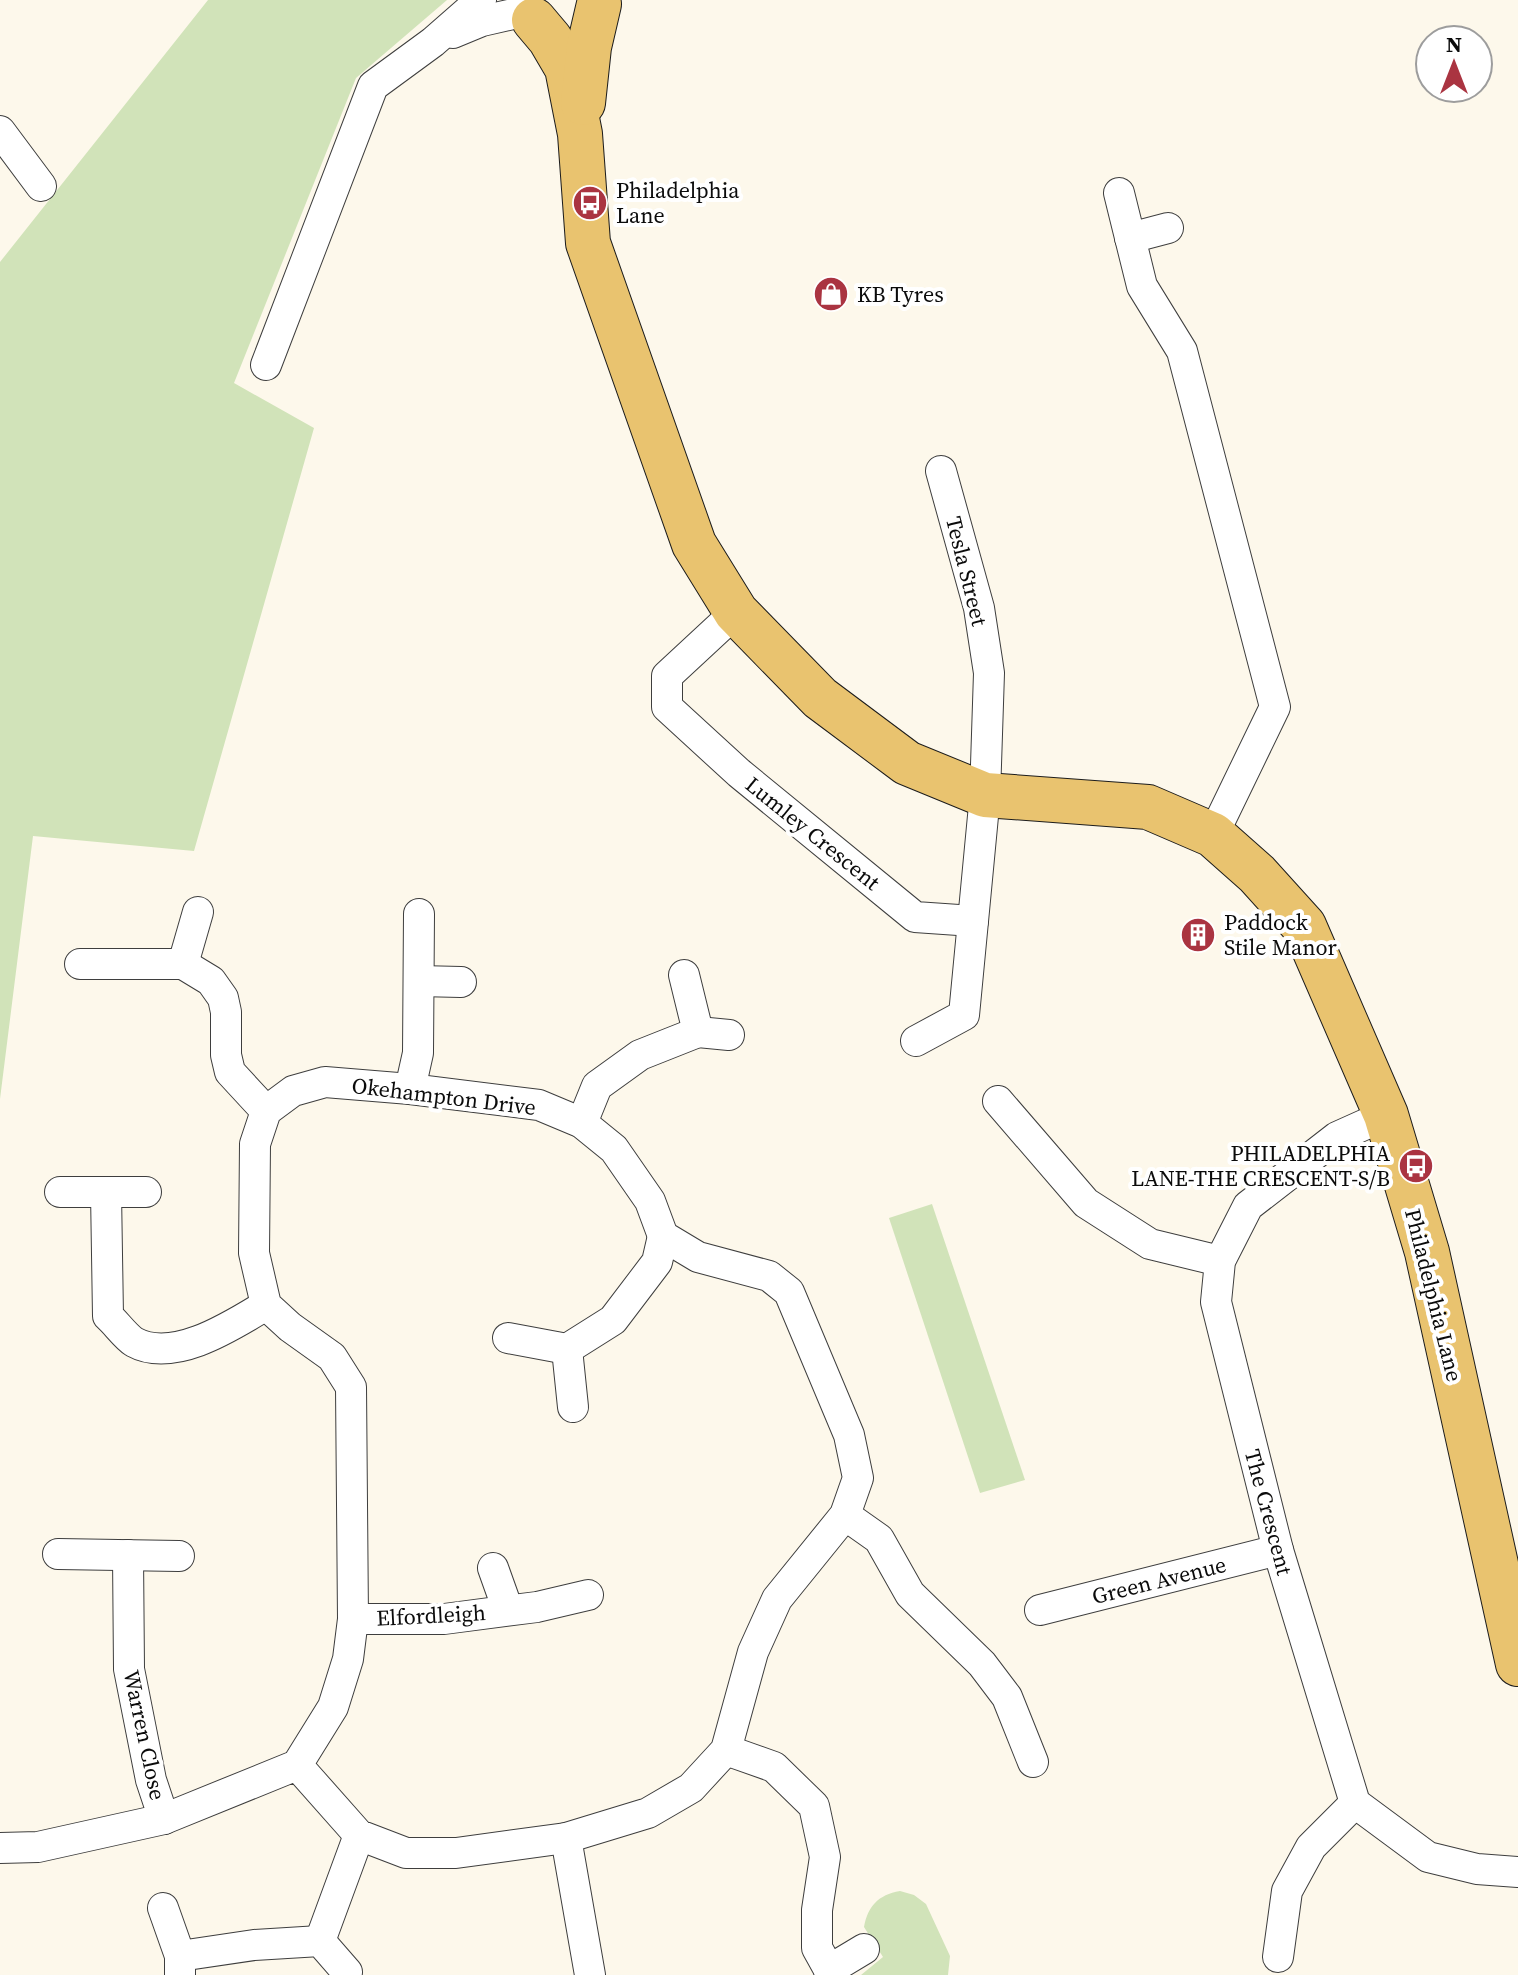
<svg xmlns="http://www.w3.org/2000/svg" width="1518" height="1975" font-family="'Source Serif 4',serif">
	<rect width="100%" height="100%" fill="#fdf8eb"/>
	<g fill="#d1e3b9">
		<path d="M 208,0 L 447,0 L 356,78 L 234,383 L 314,428 L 194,851 L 33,836 L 0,1099 L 0,262 Z"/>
		<path d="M 932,1204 L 1025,1480 L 980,1493 L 889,1218 Z"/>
		<path d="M 900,1891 L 914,1895 L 926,1904 L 950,1956 L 948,1975 L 861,1975 L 883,1957 L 864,1927 C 868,1906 878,1895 900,1891 Z"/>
	</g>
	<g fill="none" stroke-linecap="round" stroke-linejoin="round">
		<g stroke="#3e3e3e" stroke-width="32">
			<g id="minor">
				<path d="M 453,33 L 482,21 L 522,12"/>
				<path d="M 0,131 L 41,186"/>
				<path d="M 1119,193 L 1142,286 L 1182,351 L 1275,707 L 1213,835"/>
				<path d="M 1130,238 L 1168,228"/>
				<path d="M 266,365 L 373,86 L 433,42 L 481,0"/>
				<path d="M 736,612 L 667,676 L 667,707 L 739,773 L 915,917 L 973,921 L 985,795 L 989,673 L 979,608 L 941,471"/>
				<path d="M 80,964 L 183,964 L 211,981 L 223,998 L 226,1012 L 226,1055 L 230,1072 L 266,1111"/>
				<path d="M 183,964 L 198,912"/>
				<path d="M 419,981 L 461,982"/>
				<path d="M 698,1032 L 729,1035"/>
				<path d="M 916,1041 L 964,1015 L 973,921"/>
				<path d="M 410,1089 L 418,1053 L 419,914"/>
				<path d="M 998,1101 L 1086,1203 L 1150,1244 L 1220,1261"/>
				<path d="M 1386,1115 L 1337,1137 L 1248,1206 L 1220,1261 L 1216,1302 L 1278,1550 L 1355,1803 L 1428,1857 L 1477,1869 L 1518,1872"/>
				<path d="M 582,1123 L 597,1086 L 640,1055 L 698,1032 L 684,975"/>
				<path d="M 60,1192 L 146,1192"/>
				<path d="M 106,1192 L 108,1316 C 116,1323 125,1336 134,1342 C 174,1364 233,1325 266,1305"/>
				<path d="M 508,1338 L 567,1349 L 613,1320 L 657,1262 L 663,1236"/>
				<path d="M 567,1349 L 573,1407"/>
				<path d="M 845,1515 L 879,1539 L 910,1594 L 982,1664 L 1007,1697 L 1033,1762"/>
				<path d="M 58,1554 L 179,1556"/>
				<path d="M 128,1555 L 129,1669 L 151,1780 L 164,1819"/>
				<path d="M 493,1568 L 508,1610"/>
				<path d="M 1040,1610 L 1278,1550"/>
				<path d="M 353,1619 L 444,1619 L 537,1607 L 588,1595"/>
				<path d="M 726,1750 L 774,1767 L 814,1806 L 825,1857 L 817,1910 L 817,1948 L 832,1975"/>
				<path d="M 566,1838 L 590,1975"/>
				<path d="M 0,1848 L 38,1847 L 164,1819 L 297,1765 L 359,1835 L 406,1853 L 456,1853 L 566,1838 L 648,1813 L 691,1788 L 726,1750 L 753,1652 L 777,1599 L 845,1515 L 858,1478 L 849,1435 L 789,1292 L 769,1276 L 698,1257 L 663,1236 L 650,1201 L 614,1149 L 582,1123 L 539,1105 L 410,1089 L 325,1082 L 293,1091 L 266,1111 L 255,1144 L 254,1253 L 266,1305 L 290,1327 L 332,1357 L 351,1387 L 353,1619 L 348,1659 L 333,1707 L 297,1765"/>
				<path d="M 163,1908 L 180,1956 L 180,1975"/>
				<path d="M 320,1941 L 359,1835"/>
				<path d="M 180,1956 L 254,1945 L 320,1941 L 347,1972"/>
				<path d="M 1278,1957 L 1287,1891 L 1311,1847 L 1355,1803"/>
				<path d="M 829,1970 L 864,1949"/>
			</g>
		</g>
		<g stroke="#1c1c1c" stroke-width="46">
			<g id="primary">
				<path d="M 534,20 L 550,39 L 567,68 L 580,134 L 588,243 L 694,544 L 736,612 L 820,698 L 907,763 L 985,795 L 1148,807 L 1213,835 L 1257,874 L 1304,926 L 1386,1115 L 1427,1252 L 1518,1664"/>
				<path d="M 583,103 L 589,47 L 599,4"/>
			</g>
		</g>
		<use href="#minor" stroke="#fff" stroke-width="30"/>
		<use href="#primary" stroke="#e9c36f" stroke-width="44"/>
	</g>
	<defs>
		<g id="bus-disc" transform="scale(1.8)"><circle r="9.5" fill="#aa3441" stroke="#fff"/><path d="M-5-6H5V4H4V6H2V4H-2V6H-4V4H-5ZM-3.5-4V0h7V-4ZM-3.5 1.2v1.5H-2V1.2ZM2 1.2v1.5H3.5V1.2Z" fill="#fff"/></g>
		<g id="shop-disc" transform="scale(1.8)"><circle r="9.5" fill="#aa3441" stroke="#fff"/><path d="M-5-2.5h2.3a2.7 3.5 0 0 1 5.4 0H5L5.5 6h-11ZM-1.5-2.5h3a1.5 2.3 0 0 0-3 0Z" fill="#fff"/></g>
		<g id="building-disc" transform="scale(1.8)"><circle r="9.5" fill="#aa3441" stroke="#fff"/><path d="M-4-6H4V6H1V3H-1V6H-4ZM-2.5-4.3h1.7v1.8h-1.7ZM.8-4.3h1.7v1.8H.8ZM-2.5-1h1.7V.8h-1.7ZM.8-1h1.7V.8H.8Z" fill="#fff"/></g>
	</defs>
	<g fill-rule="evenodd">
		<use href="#bus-disc" x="590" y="203"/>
		<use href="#shop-disc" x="831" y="294"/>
		<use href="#building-disc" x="1198" y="935"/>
		<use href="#bus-disc" x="1416" y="1166"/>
	</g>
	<g text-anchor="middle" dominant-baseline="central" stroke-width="8" stroke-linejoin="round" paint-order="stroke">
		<g font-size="22" fill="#0b0b0b" stroke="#fff" text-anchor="start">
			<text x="616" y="190">Philadelphia<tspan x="616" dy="25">Lane</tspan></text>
			<text x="857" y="294">KB Tyres</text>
			<text x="1224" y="922">Paddock<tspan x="1224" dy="25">Stile Manor</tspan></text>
			<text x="1390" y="1153" text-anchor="end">PHILADELPHIA<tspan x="1390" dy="25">LANE-THE CRESCENT-S/B</tspan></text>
		</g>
		<g font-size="22" fill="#0b0b0b" stroke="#fff">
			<text transform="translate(967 571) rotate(76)">Tesla Street</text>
			<text transform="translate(813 833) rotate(39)">Lumley Crescent</text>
			<text transform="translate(444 1096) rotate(7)">Okehampton Drive</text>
			<text transform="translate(1434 1295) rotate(76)">Philadelphia Lane</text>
			<text transform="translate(1269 1512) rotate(75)">The Crescent</text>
			<text transform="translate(1159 1580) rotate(-14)">Green Avenue</text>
			<text transform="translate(431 1615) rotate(-3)">Elfordleigh</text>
			<text transform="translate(145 1735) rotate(78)">Warren Close</text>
		</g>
	</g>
	<g transform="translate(1454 64)"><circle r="38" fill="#ffffff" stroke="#9d9d9d" stroke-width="2"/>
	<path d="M0-6L14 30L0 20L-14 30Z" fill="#aa3441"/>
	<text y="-12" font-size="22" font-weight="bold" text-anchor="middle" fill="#0b0b0b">N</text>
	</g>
</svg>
